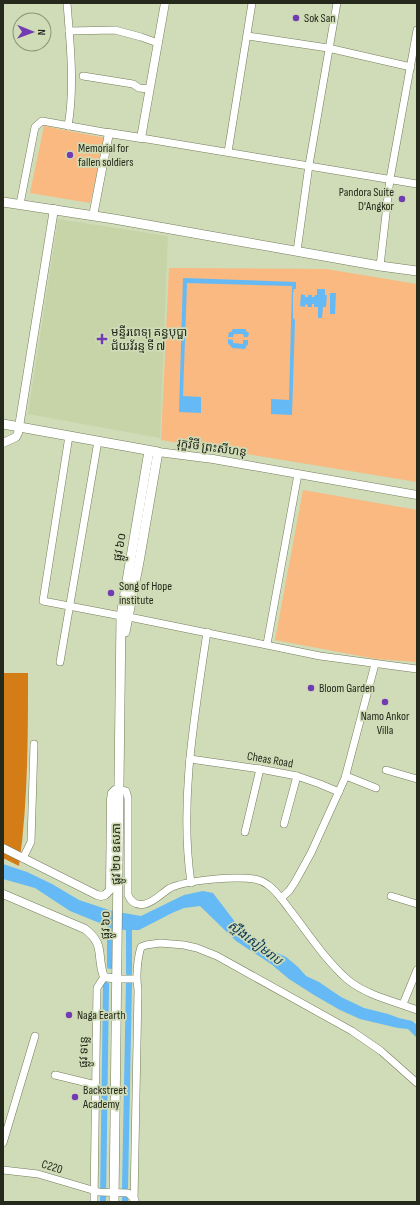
<svg xmlns="http://www.w3.org/2000/svg" width="420" height="1205" font-family="'Sofia Sans Condensed','Noto Sans Khmer',sans-serif">
	<rect width="100%" height="100%" fill="#d0dbb7"/>
	<path fill="#c7d4a8" d="M 58,219 L 168,236 L 160,438 L 28,414 Z"/>
	<g fill="#f9b981">
		<path d="M 44,126 L 105,138 L 90,203 L 30,193 Z"/>
		<path d="M 169,268 L 326,269 L 417,284 L 417,482 L 161,440 Z"/>
		<path d="M 303,490 L 417,510 L 417,662 L 376,659 L 275,640 Z"/>
	</g>
	<path fill="#d47c16" d="M 3,673 L 28,673 C 28,738 28,802 19,866 L 3,858 Z"/>
	<g fill="#65b9f5">
		<path d="M 183,278 L 296,282 L 296,289 L 294,289 L 293,293 L 293,318 L 295,320 L 292,415 L 271,414 L 271,399 L 289,400 L 292,286 L 187,283 L 183,396 L 201,397 L 201,413 L 179,412 Z"/>
		<path d="M 317,289 L 325,289 L 325,295 L 327,295 L 326,307 L 323,307 L 322,318 L 318,318 L 318,307 L 314,307 L 314,304 L 312,304 L 312,307 L 308,307 L 307,304 L 305,305 L 305,307 L 300,306 L 301,294 L 305,295 L 305,297 L 308,297 L 308,295 L 312,295 L 312,297 L 314,297 L 315,295 L 317,295 Z"/>
		<path d="M 330,293 L 336,293 L 335,314 L 330,314 Z"/>
		<path d="M 233,329 L 246,329 L 246,331 L 249,333 L 248,337 L 244,337 L 243,334 L 234,334 L 233,337 L 228,337 L 229,332 L 231,332 Z"/>
		<path d="M 228,339 L 233,340 L 233,343 L 243,344 L 243,340 L 248,340 L 248,345 L 247,345 L 245,349 L 232,348 L 230,345 L 228,344 Z"/>
		<path d="M 3,864 L 27,872 L 52,884 L 79,900 L 112,911 L 141,916 L 184,895 L 203,891 L 213,893 L 242,931 L 267,948 L 286,957 L 298,967 L 306,976 L 319,982 L 341,997 L 364,1008 L 388,1014 L 399,1018 L 412,1021 L 417,1025 L 417,1038 L 408,1029 L 398,1028 L 360,1019 L 340,1010 L 314,995 L 289,979 L 271,964 L 236,941 L 200,906 L 184,908 L 172,913 L 139,930 L 125,930 L 112,928 L 70,911 L 35,888 L 3,879 Z"/>
	</g>
	<g fill="none" stroke-linecap="round" stroke-linejoin="round">
		<g stroke="#65b9f5" stroke-width="6">
			<path d="M 110,966 L 110,919"/>
			<path d="M 129,973 L 129,922"/>
			<path d="M 125,1188 L 129,982"/>
			<path d="M 103,1202 L 106,985"/>
			<path d="M 125,1202 L 125,1198"/>
		</g>
		<g stroke="#737d5b" stroke-width="8">
			<g id="minor">
				<path d="M 67,3 C 70,42 75,87 68,126"/>
				<path d="M 69,31 L 115,30 L 141,37 L 158,43"/>
				<path d="M 248,36 L 328,48 L 411,67"/>
				<path d="M 83,76 L 133,84 L 139,88 L 149,89"/>
				<path d="M 141,138 L 417,184"/>
				<path d="M 228,152 L 252,3"/>
				<path d="M 20,204 L 35,127 L 42,121 L 109,133"/>
				<path d="M 297,251 L 309,165 L 337,3"/>
				<path d="M 380,266 L 390,179 L 417,30"/>
				<path d="M 69,436 L 43,601 L 121,616"/>
				<path d="M 129,617 L 320,656 L 417,669"/>
				<path d="M 267,644 L 298,474"/>
				<path d="M 60,662 L 98,441"/>
				<path d="M 190,759 L 260,769 L 297,776 L 284,824"/>
				<path d="M 386,770 L 417,779"/>
				<path d="M 297,776 L 320,784 L 339,792"/>
				<path d="M 346,776 L 376,788"/>
				<path d="M 120,790 L 126,791 L 128,798 L 128,895 C 131,902 136,906 145,904 C 154,902 162,893 170,888 C 187,880 236,876 254,879 C 259,880 264,882 268,885 C 277,891 283,901 290,910 C 308,933 325,960 348,980 C 368,996 394,1001 417,1010"/>
				<path d="M 245,832 L 260,769"/>
				<path d="M 23,858 L 31,842 L 34,744"/>
				<path d="M 191,883 C 179,800 195,714 207,632"/>
				<path d="M 391,896 L 417,904"/>
				<path d="M 281,898 L 289,891 L 295,882 L 311,853 L 345,778 L 375,664"/>
				<path d="M 118,979 L 136,979"/>
				<path d="M 403,1004 L 417,970"/>
				<path d="M 55,1075 L 96,1085"/>
				<path d="M 3,1143 L 35,1036"/>
				<path d="M 3,1170 L 38,1174 L 99,1192 L 128,1193 L 135,1200"/>
				<path d="M 94,1202 L 97,988 L 104,977"/>
				<path d="M 134,1202 L 138,990 C 136,978 137,960 141,947 L 146,945 L 160,943 L 184,945 L 197,948 L 217,956 L 352,1031 L 381,1051 L 417,1083"/>
			</g>
		</g>
		<g stroke="#737d5b" stroke-width="9">
			<g id="tertiary">
				<path d="M 93,216 L 109,133 L 141,138 L 165,3"/>
				<path d="M 3,443 L 16,437 L 18,433 L 54,209"/>
				<path d="M 158,452 L 213,459 L 417,495"/>
				<path d="M 3,848 L 97,895 L 101,896 L 105,895 L 110,890 L 111,799 L 112,793 L 115,790 L 120,790"/>
				<path d="M 3,894 L 85,929 C 106,945 96,956 104,977 L 118,979"/>
			</g>
		</g>
		<g stroke="#737d5b" stroke-width="10">
			<g id="secondary">
				<path d="M 3,202 L 114,219 L 380,266 L 417,271"/>
				<path d="M 3,424 L 158,452 L 139,562 L 125,632"/>
				<path d="M 114,1202 L 121,616 L 149,451"/>
			</g>
		</g>
		<use href="#minor" stroke="#fff" stroke-width="7"/>
		<use href="#tertiary" stroke="#fff" stroke-width="8"/>
		<use href="#secondary" stroke="#fff" stroke-width="9"/>
	</g>
	<g fill="#733bb2" stroke="#d0dbb7" stroke-width="1.5">
		<circle cx="296" cy="18" r="4"/>
		<circle cx="70" cy="155" r="4"/>
		<circle cx="402" cy="199" r="4"/>
		<path d="M100 333h4v4h4v4h-4v4h-4v-4h-4v-4h4z"/>
		<circle cx="111" cy="593" r="4"/>
		<circle cx="311" cy="688" r="4"/>
		<circle cx="385" cy="702" r="4"/>
		<circle cx="69" cy="1015" r="4"/>
		<circle cx="75" cy="1097" r="4"/>
	</g>
	<g text-anchor="middle" dominant-baseline="central" stroke-width="3.5" stroke-linejoin="round" paint-order="stroke">
		<g font-size="12" fill="#25291b" stroke="#d0dbb7" text-anchor="start">
			<text x="304" y="18">Sok San</text>
			<text x="78" y="148">Memorial for<tspan x="78" dy="14">fallen soldiers</tspan></text>
			<text x="394" y="192" text-anchor="end">Pandora Suite<tspan x="394" dy="14">D'Angkor</tspan></text>
			<text x="111" y="332">មន្ទីរពេទ្យ គន្ធបុប្ផា<tspan x="111" dy="14">ជ័យវ័រន្ម ទី ៧</tspan></text>
			<text x="119" y="586">Song of Hope<tspan x="119" dy="14">institute</tspan></text>
			<text x="319" y="688">Bloom Garden</text>
			<text x="385" y="716" text-anchor="middle">Namo Ankor<tspan x="385" dy="14">Villa</tspan></text>
			<text x="77" y="1015">Naga Eearth</text>
			<text x="83" y="1090">Backstreet<tspan x="83" dy="14">Academy</tspan></text>
		</g>
		<g font-size="12" fill="#25291b" stroke="#d0dbb7">
			<text transform="translate(212 448) rotate(8)">រុក្ខវិថី ព្រះសីហនុ</text>
			<text transform="translate(120 547) rotate(-80)">ផ្លូវ ៦០</text>
			<text transform="translate(270 760) rotate(10)">Cheas Road</text>
			<text transform="translate(116 854) rotate(-90)">ផ្លូវ ២០ ឧសភា</text>
			<text transform="translate(106 925) rotate(-89)">ផ្លូវ ៦០</text>
			<text transform="translate(84 1052) rotate(-89)">ផ្លូវ ទន្លេ</text>
			<text transform="translate(52 1167) rotate(17)">C220</text>
		</g>
		<g font-size="13" font-style="italic" fill="#0a3a58" stroke="#d0dbb7">
			<text transform="translate(255 943) rotate(37)">ស្ទឹងសៀមរាប</text>
		</g>
	</g>
	<rect width="420" height="1205" fill="none" stroke="#25291b" stroke-width="8"/>
	<g transform="translate(32 32) rotate(91)"><circle r="19" fill="#d0dbb7" stroke="#8c9479"/>
	<path d="M0-3L7 15L0 10L-7 15Z" fill="#733bb2"/>
	<text y="-6" font-size="11" font-weight="bold" text-anchor="middle" fill="#25291b">N</text>
	</g>
</svg>
